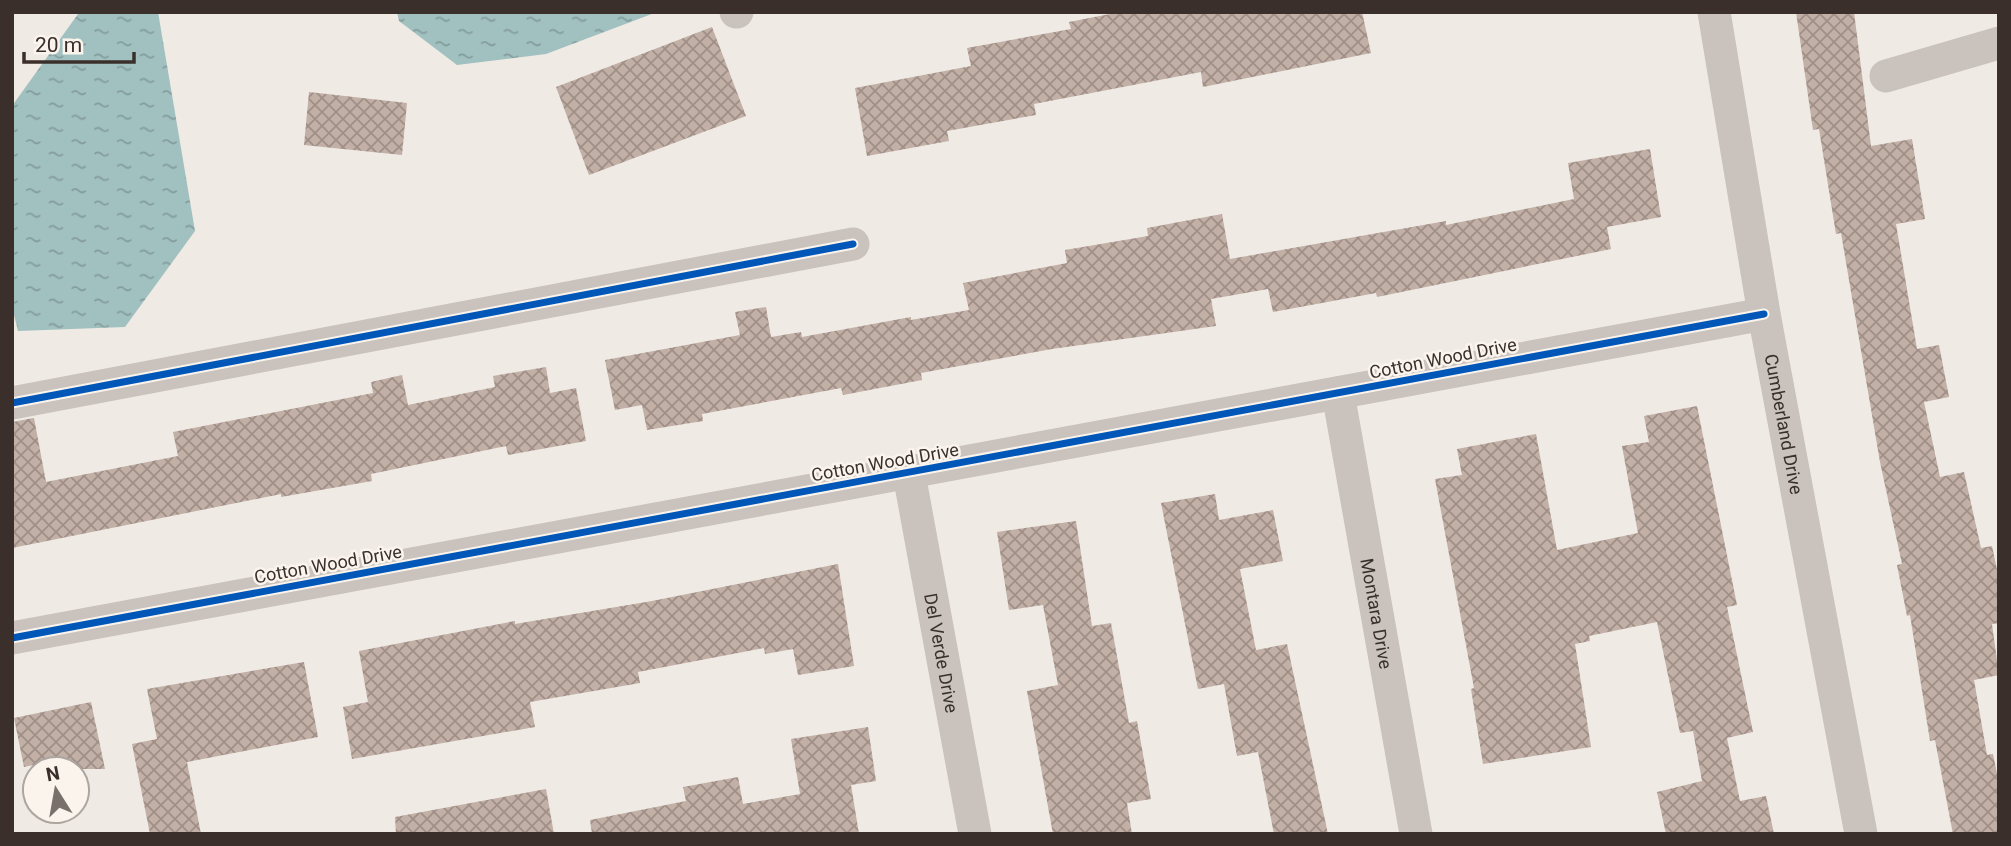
<svg xmlns="http://www.w3.org/2000/svg" width="2011" height="846" font-family="Roboto,sans-serif">
	<defs>
		<pattern id="water-ripples" width="26" height="14" patternUnits="userSpaceOnUse" patternTransform="scale(1.75)"><rect width="26" height="14" fill="#a1c0c0"/><path d="M2 4q2-2 4 0t4 0M15 11q2-2 4 0t4 0" fill="none" stroke="#849c9c"/></pattern>
		<pattern id="building-cross-hatch" width="8" height="8" patternUnits="userSpaceOnUse" patternTransform="scale(1.75)"><rect width="8" height="8" fill="#c2afa6"/><path d="M0 0l8 8M0 8l8-8" fill="none" stroke="#9f8f87"/></pattern>
	</defs>
	<rect width="100%" height="100%" fill="#efeae4"/>
	<g fill="url(#water-ripples)">
		<path d="M 158,12 L 195,231 L 125,327 L 18,331 L 12,307 L 12,106 L 78,14 Z"/>
		<path d="M 397,12 L 657,12 L 546,54 L 457,65 L 399,21 Z"/>
	</g>
	<g fill="url(#building-cross-hatch)">
		<path d="M 1120,12 L 1362,12 L 1371,53 L 1203,87 L 1201,72 L 1034,104 L 1036,115 L 947,131 L 949,141 L 867,156 L 855,88 L 971,66 L 967,48 L 1071,29 L 1069,22 Z"/>
		<path d="M 1796,12 L 1854,12 L 1871,146 L 1912,139 L 1925,219 L 1896,224 L 1917,349 L 1939,345 L 1949,397 L 1924,402 L 1940,477 L 1964,472 L 1981,548 L 1992,546 L 1999,579 L 1999,623 L 1992,624 L 1999,675 L 1974,680 L 1987,755 L 1993,754 L 1999,783 L 1999,834 L 1953,834 L 1935,740 L 1930,741 L 1910,615 L 1907,616 L 1897,565 L 1902,564 L 1880,462 L 1841,233 L 1836,234 L 1819,129 L 1813,130 Z"/>
		<path d="M 712,27 L 746,116 L 589,175 L 556,87 Z"/>
		<path d="M 309,92 L 407,103 L 402,155 L 304,145 Z"/>
		<path d="M 1650,149 L 1661,217 L 1607,227 L 1611,249 L 1377,297 L 1376,293 L 1273,312 L 1268,289 L 1211,299 L 1216,326 L 1052,349 L 921,373 L 922,380 L 843,395 L 841,388 L 702,414 L 703,421 L 647,430 L 642,405 L 615,410 L 605,360 L 740,335 L 735,312 L 766,307 L 771,337 L 801,332 L 802,337 L 911,317 L 911,320 L 969,310 L 963,283 L 1067,263 L 1065,250 L 1148,236 L 1147,228 L 1222,214 L 1230,259 L 1446,221 L 1446,225 L 1574,199 L 1568,163 Z"/>
		<path d="M 546,367 L 550,393 L 576,388 L 586,441 L 508,455 L 506,446 L 371,474 L 372,481 L 281,497 L 281,494 L 12,548 L 12,422 L 34,418 L 46,482 L 178,456 L 173,432 L 373,393 L 371,382 L 402,375 L 408,405 L 495,387 L 493,376 Z"/>
		<path d="M 1697,406 L 1737,605 L 1727,607 L 1753,732 L 1727,738 L 1740,801 L 1766,796 L 1774,834 L 1666,834 L 1657,792 L 1702,781 L 1693,731 L 1680,733 L 1657,622 L 1589,636 L 1590,641 L 1575,644 L 1591,747 L 1483,764 L 1471,689 L 1474,688 L 1435,479 L 1462,475 L 1457,449 L 1536,434 L 1557,550 L 1638,533 L 1622,446 L 1649,442 L 1644,416 Z"/>
		<path d="M 1215,494 L 1219,520 L 1273,510 L 1283,561 L 1240,569 L 1256,650 L 1287,644 L 1328,834 L 1274,834 L 1258,752 L 1237,756 L 1224,684 L 1198,689 L 1161,503 Z"/>
		<path d="M 1076,521 L 1092,626 L 1111,623 L 1129,723 L 1137,721 L 1151,799 L 1127,803 L 1132,834 L 1053,834 L 1027,691 L 1058,685 L 1043,605 L 1009,610 L 997,532 Z"/>
		<path d="M 838,564 L 854,666 L 798,675 L 793,649 L 765,654 L 764,648 L 638,672 L 640,683 L 530,702 L 535,727 L 352,759 L 343,707 L 368,702 L 359,651 L 515,621 L 515,624 L 652,601 Z"/>
		<path d="M 304,662 L 318,737 L 187,762 L 201,834 L 150,834 L 132,744 L 157,739 L 147,689 Z"/>
		<path d="M 91,702 L 105,769 L 52,769 L 51,761 L 24,767 L 14,718 Z"/>
		<path d="M 868,727 L 876,781 L 851,785 L 859,834 L 592,834 L 590,820 L 686,801 L 683,787 L 738,777 L 743,804 L 800,794 L 791,739 Z"/>
		<path d="M 546,789 L 554,834 L 396,834 L 395,817 Z"/>
	</g>
	<g fill="none" stroke-linecap="round" stroke-linejoin="round">
		<g stroke="#c9c2bd" stroke-width="33">
			<path d="M 736,12 L 737,12"/>
			<path id="s1" d="M 1714,12 L 1764,314 L 1861,834"/>
			<path d="M 1886,76 L 1999,43"/>
			<path id="s2" d="M 1338,393 L 1416,834"/>
			<path d="M 12,403 L 853,244"/>
			<path id="s3" d="M 909,474 L 975,834"/>
			<path d="M 12,638 L 1764,314"/>
		</g>
		<g stroke="#faf4ed" stroke-width="11">
			<g id="cycleway">
				<path d="M 12,403 L 853,244"/>
				<path d="M 12,638 L 1764,314"/>
			</g>
		</g>
		<use href="#cycleway" stroke="#0057b8" stroke-width="7"/>
	</g>
	<g text-anchor="middle" dominant-baseline="central" stroke-width="5" stroke-linejoin="round" paint-order="stroke">
		<g font-size="18" fill="#3a2f2b" stroke="#faf4ed">
			<text transform="translate(1443 358) rotate(-11)">Cotton Wood Drive</text>
			<text stroke="none"><textPath href="#s1" startOffset="418">Cumberland Drive</textPath></text>
			<text transform="translate(885 462) rotate(-10)">Cotton Wood Drive</text>
			<text transform="translate(328 564) rotate(-10)">Cotton Wood Drive</text>
			<text stroke="none"><textPath href="#s2" startOffset="224">Montara Drive</textPath></text>
			<text stroke="none"><textPath href="#s3" startOffset="182">Del Verde Drive</textPath></text>
		</g>
	</g>
	<rect width="2011" height="846" fill="none" stroke="#3a2f2b" stroke-width="28"/>
	<g transform="translate(56 790) rotate(349)"><circle r="33" fill="#faf4ed" stroke="#ada59f" stroke-width="2"/>
	<path d="M0-5L12 26L0 18L-12 26Z" fill="#79706c"/>
	<text y="-10" font-size="19" font-weight="bold" text-anchor="middle" fill="#3a2f2b">N</text>
	</g>
	<path d="M24 52v10h110v-10" fill="none" stroke="#3a2f2b" stroke-width="3.5"/>
	<text x="35" y="52" font-size="21" fill="#3a2f2b" stroke="#faf4ed" stroke-width="5" paint-order="stroke">20 m</text>
</svg>
